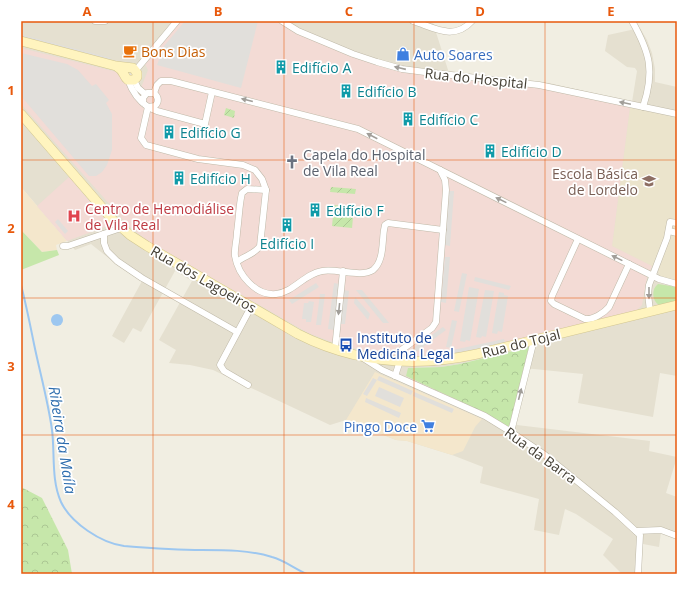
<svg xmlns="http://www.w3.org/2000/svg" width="698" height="595" font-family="'Open Sans',sans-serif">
	<defs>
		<pattern id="forest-crowns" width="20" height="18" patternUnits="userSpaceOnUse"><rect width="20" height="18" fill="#c6e7aa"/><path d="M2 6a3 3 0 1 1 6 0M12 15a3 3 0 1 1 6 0" fill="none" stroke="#abc793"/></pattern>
		<pattern id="garden-furrows" width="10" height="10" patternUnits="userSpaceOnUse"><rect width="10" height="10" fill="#c6e7aa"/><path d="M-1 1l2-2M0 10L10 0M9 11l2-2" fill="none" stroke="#abc793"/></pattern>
	</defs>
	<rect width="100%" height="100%" fill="#f1eee2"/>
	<path fill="#e5e0d0" d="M 21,21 L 426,21 L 433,23 L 449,73 L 549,83 L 632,102 L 637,71 L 635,68 L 627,67 L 605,51 L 608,35 L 640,28 L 647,40 L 652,53 L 655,69 L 655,82 L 677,87 L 677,376 L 660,373 L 653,417 L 578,403 L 583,374 L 524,368 L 529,347 L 460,364 L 441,367 L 409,368 L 458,400 L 485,413 L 509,427 L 517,425 L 650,441 L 649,451 L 677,457 L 666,493 L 677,497 L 677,538 L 661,532 L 659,547 L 643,544 L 640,574 L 622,574 L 603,555 L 613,539 L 576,514 L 565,509 L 559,535 L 534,530 L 539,499 L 480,483 L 483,467 L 452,455 L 407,441 L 396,440 L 346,420 L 330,425 L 213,370 L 190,365 L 169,363 L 176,350 L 159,340 L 192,281 L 175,271 L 141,332 L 133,328 L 124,343 L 112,336 L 142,281 L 121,268 L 91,244 L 75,250 L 21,187 Z"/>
	<g fill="#f4e7cc">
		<path d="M 21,187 L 67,241 L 56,245 L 57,250 L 42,252 L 21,230 Z"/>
		<path d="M 375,372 L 482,419 L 475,427 L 463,451 L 452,455 L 407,441 L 396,440 L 346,420 Z"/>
	</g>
	<path fill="#ebe4cc" d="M 630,107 L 677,117 L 677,281 L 659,276 L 658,269 L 612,246 Z"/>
	<g fill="#f3dbd5">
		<path d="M 181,21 L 276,21 L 290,30 L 365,61 L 392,70 L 423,75 L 546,89 L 630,107 L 612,246 L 652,266 L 647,278 L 642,305 L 636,311 L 463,354 L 404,358 L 374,353 L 340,345 L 308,333 L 158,247 L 145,239 L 127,224 L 21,104 L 21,48 L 117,72 L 121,74 L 137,98 L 148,70 L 145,64 Z"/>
		<path d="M 69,177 L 110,225 L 67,241 L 37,206 Z"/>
	</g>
	<g fill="url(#forest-crowns)">
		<path d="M 529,347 L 509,427 L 485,413 L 406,376 L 408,368 L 441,367 L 460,364 Z"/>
		<path d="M 23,488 L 42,498 L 68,550 L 72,574 L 21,574 L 21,489 Z"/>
	</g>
	<g fill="#c6e7aa">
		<path d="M 21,230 L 42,252 L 57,250 L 59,255 L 21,270 Z"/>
		<path d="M 658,284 L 677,287 L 677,302 L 659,305 C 652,301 651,289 658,284 Z"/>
	</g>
	<g fill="url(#garden-furrows)">
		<path d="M 226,108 L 235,111 L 234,118 L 224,115 Z"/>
		<path d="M 331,187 L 356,189 L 355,194 L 330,192 Z"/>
		<path d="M 334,205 L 354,207 L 352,228 L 332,226 Z"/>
	</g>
	<g fill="#e1dfdb">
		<path d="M 185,21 L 258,21 L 241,88 L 157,65 L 164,46 Z"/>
		<path d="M 23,35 L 111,58 L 110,61 L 22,38 Z"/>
		<path d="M 21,53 L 67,64 L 78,70 L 92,86 L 96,84 L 109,100 L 106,103 L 112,114 L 112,150 L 107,165 L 102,172 L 96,176 L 89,176 L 21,96 Z"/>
		<path d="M 449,191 L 454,191 L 450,246 L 445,245 Z"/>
		<path d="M 58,219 L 68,231 L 65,234 L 55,222 Z"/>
		<path d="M 445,257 L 450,257 L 446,303 L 441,302 Z"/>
		<path d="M 462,273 L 467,274 L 459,312 L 454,311 Z"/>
		<path d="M 475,277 L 511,286 L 509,290 L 474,281 Z"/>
		<path d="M 316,283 L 319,287 L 292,304 L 289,300 Z"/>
		<path d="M 334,283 L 339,284 L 334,330 L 328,329 Z"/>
		<path d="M 469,287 L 479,289 L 470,341 L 466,340 L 465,342 L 460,341 Z"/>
		<path d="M 344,290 L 349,291 L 345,324 L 340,324 Z"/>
		<path d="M 356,290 L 362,290 L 389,323 L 383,323 Z"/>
		<path d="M 485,290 L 494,291 L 486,337 L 482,336 L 481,338 L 476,337 Z"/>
		<path d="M 499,292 L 504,293 L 504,295 L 508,296 L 502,332 L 498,331 L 497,334 L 492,333 Z"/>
		<path d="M 320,294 L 325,294 L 321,325 L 316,325 Z"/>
		<path d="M 355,297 L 370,314 L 368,320 L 354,303 Z"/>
		<path d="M 309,301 L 314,302 L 311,322 L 306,322 L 306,319 L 302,319 L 304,303 L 308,303 Z"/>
		<path d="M 452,320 L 457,321 L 451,348 L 446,347 Z"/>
		<path d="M 443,327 L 446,330 L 408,358 L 405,354 Z"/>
		<path d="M 504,339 L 505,343 L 454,354 L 453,350 Z"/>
		<path d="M 379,376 L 413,391 L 411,395 L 377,380 Z"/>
		<path d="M 373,378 L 377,380 L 367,396 L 363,394 Z"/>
		<path d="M 379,387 L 404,398 L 400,407 L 375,396 Z"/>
		<path d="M 414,392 L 454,409 L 452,413 L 413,396 Z"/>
		<path d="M 366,398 L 401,413 L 399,418 L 365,402 Z"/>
	</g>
	<circle fill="#9dc7f0" cx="57" cy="320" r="6"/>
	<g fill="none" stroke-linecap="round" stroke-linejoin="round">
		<path stroke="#9dc7f0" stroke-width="2" d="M 21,285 C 26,304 30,324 34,344 C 40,373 48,401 52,430 C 55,453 51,480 61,502 C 71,523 101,543 124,546 C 149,548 177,550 202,550 C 226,550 249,550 272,557 C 284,560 295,569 307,574"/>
		<g stroke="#bfb9a8" stroke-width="7">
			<g id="street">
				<path d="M 95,21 L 105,21"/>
				<path d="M 282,21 L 298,31 L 353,54 L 377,62 L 402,69 L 425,72 L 539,85 L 677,114"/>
				<path d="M 413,21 C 435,28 454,41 472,21"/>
				<path d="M 632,21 C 650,53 655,71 643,107"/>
				<path d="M 136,70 L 177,21"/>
				<path d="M 128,80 C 132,91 139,101 148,107 L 155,106 C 159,102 159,97 154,93 L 147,93 L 143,98 L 143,103"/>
				<path d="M 134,80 L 138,88 L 145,94"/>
				<path d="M 154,93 L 157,85 L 161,81 L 171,81 L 358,129 L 659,279 L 677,284"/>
				<path d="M 148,107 L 141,138 L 146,145 L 198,159 L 243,165 L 255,170 L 262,179 L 266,190 L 260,246 C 255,254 244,256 237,262"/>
				<path d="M 150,108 L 157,111 L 205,124 L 212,92"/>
				<path d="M 266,190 L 247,189 L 242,193 C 239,205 239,219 237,232 C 237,240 234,249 235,256 C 238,275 256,296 276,294 C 294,292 304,274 322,271 C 336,268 361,278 373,270 C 384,261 382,242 384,230 L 385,225 L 388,223 L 443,230"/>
				<path d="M 669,231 L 677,233"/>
				<path d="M 104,234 L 104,243 L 107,251 L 117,261 L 142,278 L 237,332"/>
				<path d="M 578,239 L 552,296 L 551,301 L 554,304 L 585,319 C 593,320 604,313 609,307 L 629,264"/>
				<path d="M 63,246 L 68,246 L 121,228"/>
				<path d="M 650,311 L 648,294 L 649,285 L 667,238 L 670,222 L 677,223"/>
				<path d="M 335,349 L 343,271"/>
				<path d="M 400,351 L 432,328 L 436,322 L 446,190 L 445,180 L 440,170"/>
				<path d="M 363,358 L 382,370 L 485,416 L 511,432 L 545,455 L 615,512 L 640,535 L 638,574"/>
				<path d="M 395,376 L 400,361"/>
				<path d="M 248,385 L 224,371 L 220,365 L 251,307"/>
				<path d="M 511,432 L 534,340"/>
				<path d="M 636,531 L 661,530 L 677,536"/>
			</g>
		</g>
		<g stroke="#d2c691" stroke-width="10">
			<g id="secondary">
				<path d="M 21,41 L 116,66 L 133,68 L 137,73 L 137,77 L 134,80 L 128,80 C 122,75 126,72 116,66"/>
				<path d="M 21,114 L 112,219 L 130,235 L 147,246 L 298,334 C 355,363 414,368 477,354 L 677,305"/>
			</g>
		</g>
		<use href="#street" stroke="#fff" stroke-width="6"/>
		<use href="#secondary" stroke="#fff4bf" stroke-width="9"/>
	</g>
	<defs><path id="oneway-solid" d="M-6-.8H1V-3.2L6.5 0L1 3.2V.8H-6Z"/></defs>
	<g fill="#a19e99">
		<use href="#oneway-solid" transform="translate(400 68) rotate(-167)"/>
		<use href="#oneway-solid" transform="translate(247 100) rotate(-166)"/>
		<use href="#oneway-solid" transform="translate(625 103) rotate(-168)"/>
		<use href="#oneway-solid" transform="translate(372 136) rotate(-153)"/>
		<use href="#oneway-solid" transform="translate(501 200) rotate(-154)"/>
		<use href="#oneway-solid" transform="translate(617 258) rotate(-154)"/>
		<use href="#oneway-solid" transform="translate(649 293) rotate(90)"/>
		<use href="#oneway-solid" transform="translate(339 309) rotate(96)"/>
		<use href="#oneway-solid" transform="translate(520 394) rotate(-76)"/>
	</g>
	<path fill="none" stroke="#e8590c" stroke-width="1" stroke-opacity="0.55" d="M 153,21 L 153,574M 284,21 L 284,574M 414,21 L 414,574M 545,21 L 545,574M 21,160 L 677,160M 21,298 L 677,298M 21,435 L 677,435"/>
	<defs>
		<g id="cafe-bare" transform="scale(1.08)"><path d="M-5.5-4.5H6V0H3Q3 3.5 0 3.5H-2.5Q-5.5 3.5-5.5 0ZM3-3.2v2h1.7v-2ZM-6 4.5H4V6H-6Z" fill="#e8710a" stroke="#fff" stroke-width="2.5" paint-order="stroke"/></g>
		<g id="shop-bare" transform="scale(1.08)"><path d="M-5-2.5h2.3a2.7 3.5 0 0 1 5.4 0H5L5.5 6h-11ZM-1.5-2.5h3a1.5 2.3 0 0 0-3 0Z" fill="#3f7fe0" stroke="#fff" stroke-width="2.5" paint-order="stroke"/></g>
		<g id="building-bare" transform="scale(1.08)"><path d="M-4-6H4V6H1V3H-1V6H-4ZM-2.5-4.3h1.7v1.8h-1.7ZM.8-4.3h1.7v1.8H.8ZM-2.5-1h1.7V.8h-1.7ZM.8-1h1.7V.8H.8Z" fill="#0f9aa8" stroke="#fff" stroke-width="2.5" paint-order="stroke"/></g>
		<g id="church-bare" transform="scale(1.08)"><path d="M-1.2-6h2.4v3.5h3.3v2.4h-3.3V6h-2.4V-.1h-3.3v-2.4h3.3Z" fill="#6b7280" stroke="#fff" stroke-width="2.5" paint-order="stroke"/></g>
		<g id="school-bare" transform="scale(1.08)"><path d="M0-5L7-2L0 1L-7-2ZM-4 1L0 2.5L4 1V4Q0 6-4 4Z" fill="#8d6e63" stroke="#fff" stroke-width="2.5" paint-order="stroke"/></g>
		<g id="hospital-bare" transform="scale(1.08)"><path d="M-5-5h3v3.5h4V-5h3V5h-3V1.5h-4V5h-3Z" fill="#e0444e" stroke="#fff" stroke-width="2.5" paint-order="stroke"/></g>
		<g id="bus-bare" transform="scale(1.08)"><path d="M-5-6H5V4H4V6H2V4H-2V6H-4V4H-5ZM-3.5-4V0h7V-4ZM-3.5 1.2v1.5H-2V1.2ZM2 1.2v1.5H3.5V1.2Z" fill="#1a4fb4" stroke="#fff" stroke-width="2.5" paint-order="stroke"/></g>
		<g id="supermarket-bare" transform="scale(1.08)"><path d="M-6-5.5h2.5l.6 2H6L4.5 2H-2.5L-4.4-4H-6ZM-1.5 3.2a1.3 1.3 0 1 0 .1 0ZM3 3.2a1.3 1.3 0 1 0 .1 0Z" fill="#3f7fe0" stroke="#fff" stroke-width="2.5" paint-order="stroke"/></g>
	</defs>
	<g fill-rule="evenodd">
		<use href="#cafe-bare" x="130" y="51"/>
		<use href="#shop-bare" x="403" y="54"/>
		<use href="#building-bare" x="281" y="67"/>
		<use href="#building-bare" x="346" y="91"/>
		<use href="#building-bare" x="408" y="119"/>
		<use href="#building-bare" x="169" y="132"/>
		<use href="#building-bare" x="490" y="151"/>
		<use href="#church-bare" x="292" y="162"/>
		<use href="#building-bare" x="179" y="178"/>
		<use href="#school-bare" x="649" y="181"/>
		<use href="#building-bare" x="315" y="210"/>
		<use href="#hospital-bare" x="74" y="216"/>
		<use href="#building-bare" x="287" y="225"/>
		<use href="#bus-bare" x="346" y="345"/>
		<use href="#supermarket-bare" x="428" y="426"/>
	</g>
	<g text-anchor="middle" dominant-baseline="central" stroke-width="3.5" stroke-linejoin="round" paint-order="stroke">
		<g font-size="14" fill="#c56008" stroke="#fff" text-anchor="start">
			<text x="141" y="51">Bons Dias</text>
		</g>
		<g font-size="14" fill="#366cbe" stroke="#fff" text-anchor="start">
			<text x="414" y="54">Auto Soares</text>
			<text x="417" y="426" text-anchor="end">Pingo Doce</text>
		</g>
		<g font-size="14" fill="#0d838f" stroke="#fff" text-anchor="start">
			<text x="292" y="67">Edifício A</text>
			<text x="357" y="91">Edifício B</text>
			<text x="419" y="119">Edifício C</text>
			<text x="180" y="132">Edifício G</text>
			<text x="501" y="151">Edifício D</text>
			<text x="190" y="178">Edifício H</text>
			<text x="326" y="210">Edifício F</text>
			<text x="287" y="243" text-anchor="middle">Edifício I</text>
		</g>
		<g font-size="14" fill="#433e33" stroke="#fff">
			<text transform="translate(476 78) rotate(6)">Rua do Hospital</text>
			<text transform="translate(204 279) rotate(30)">Rua dos Lagoeiros</text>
			<text transform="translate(521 343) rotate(-14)">Rua do Tojal</text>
			<text transform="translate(541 455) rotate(36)">Rua da Barra</text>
		</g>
		<g font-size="14" fill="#5b616d" stroke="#fff" text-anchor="start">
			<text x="303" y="154">Capela do Hospital<tspan x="303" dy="16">de Vila Real</tspan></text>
		</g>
		<g font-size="14" fill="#785e54" stroke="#fff" text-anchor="end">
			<text x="638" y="173">Escola Básica<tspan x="638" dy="16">de Lordelo</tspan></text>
		</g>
		<g font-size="14" fill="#be3a42" stroke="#fff" text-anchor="start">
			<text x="85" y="208">Centro de Hemodiálise<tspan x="85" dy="16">de Vila Real</tspan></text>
		</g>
		<g font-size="14" fill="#164399" stroke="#fff" text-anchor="start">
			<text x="357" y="337">Instituto de<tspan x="357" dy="16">Medicina Legal</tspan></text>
		</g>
		<g font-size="15" font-style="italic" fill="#2d6dae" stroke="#fff">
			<text transform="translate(63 440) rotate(81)">Ribeira da Maíla</text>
		</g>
	</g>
	<rect width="698" height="595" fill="none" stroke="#ffffff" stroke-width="44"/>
	<rect x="22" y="22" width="654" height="551" fill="none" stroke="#e8590c" stroke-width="1.5"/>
	<g font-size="13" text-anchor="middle" font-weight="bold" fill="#e8590c">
		<text x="87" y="16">A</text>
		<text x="218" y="16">B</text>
		<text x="349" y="16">C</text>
		<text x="480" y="16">D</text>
		<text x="611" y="16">E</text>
		<text x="11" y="95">1</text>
		<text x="11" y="233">2</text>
		<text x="11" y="371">3</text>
		<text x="11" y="509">4</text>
	</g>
</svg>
